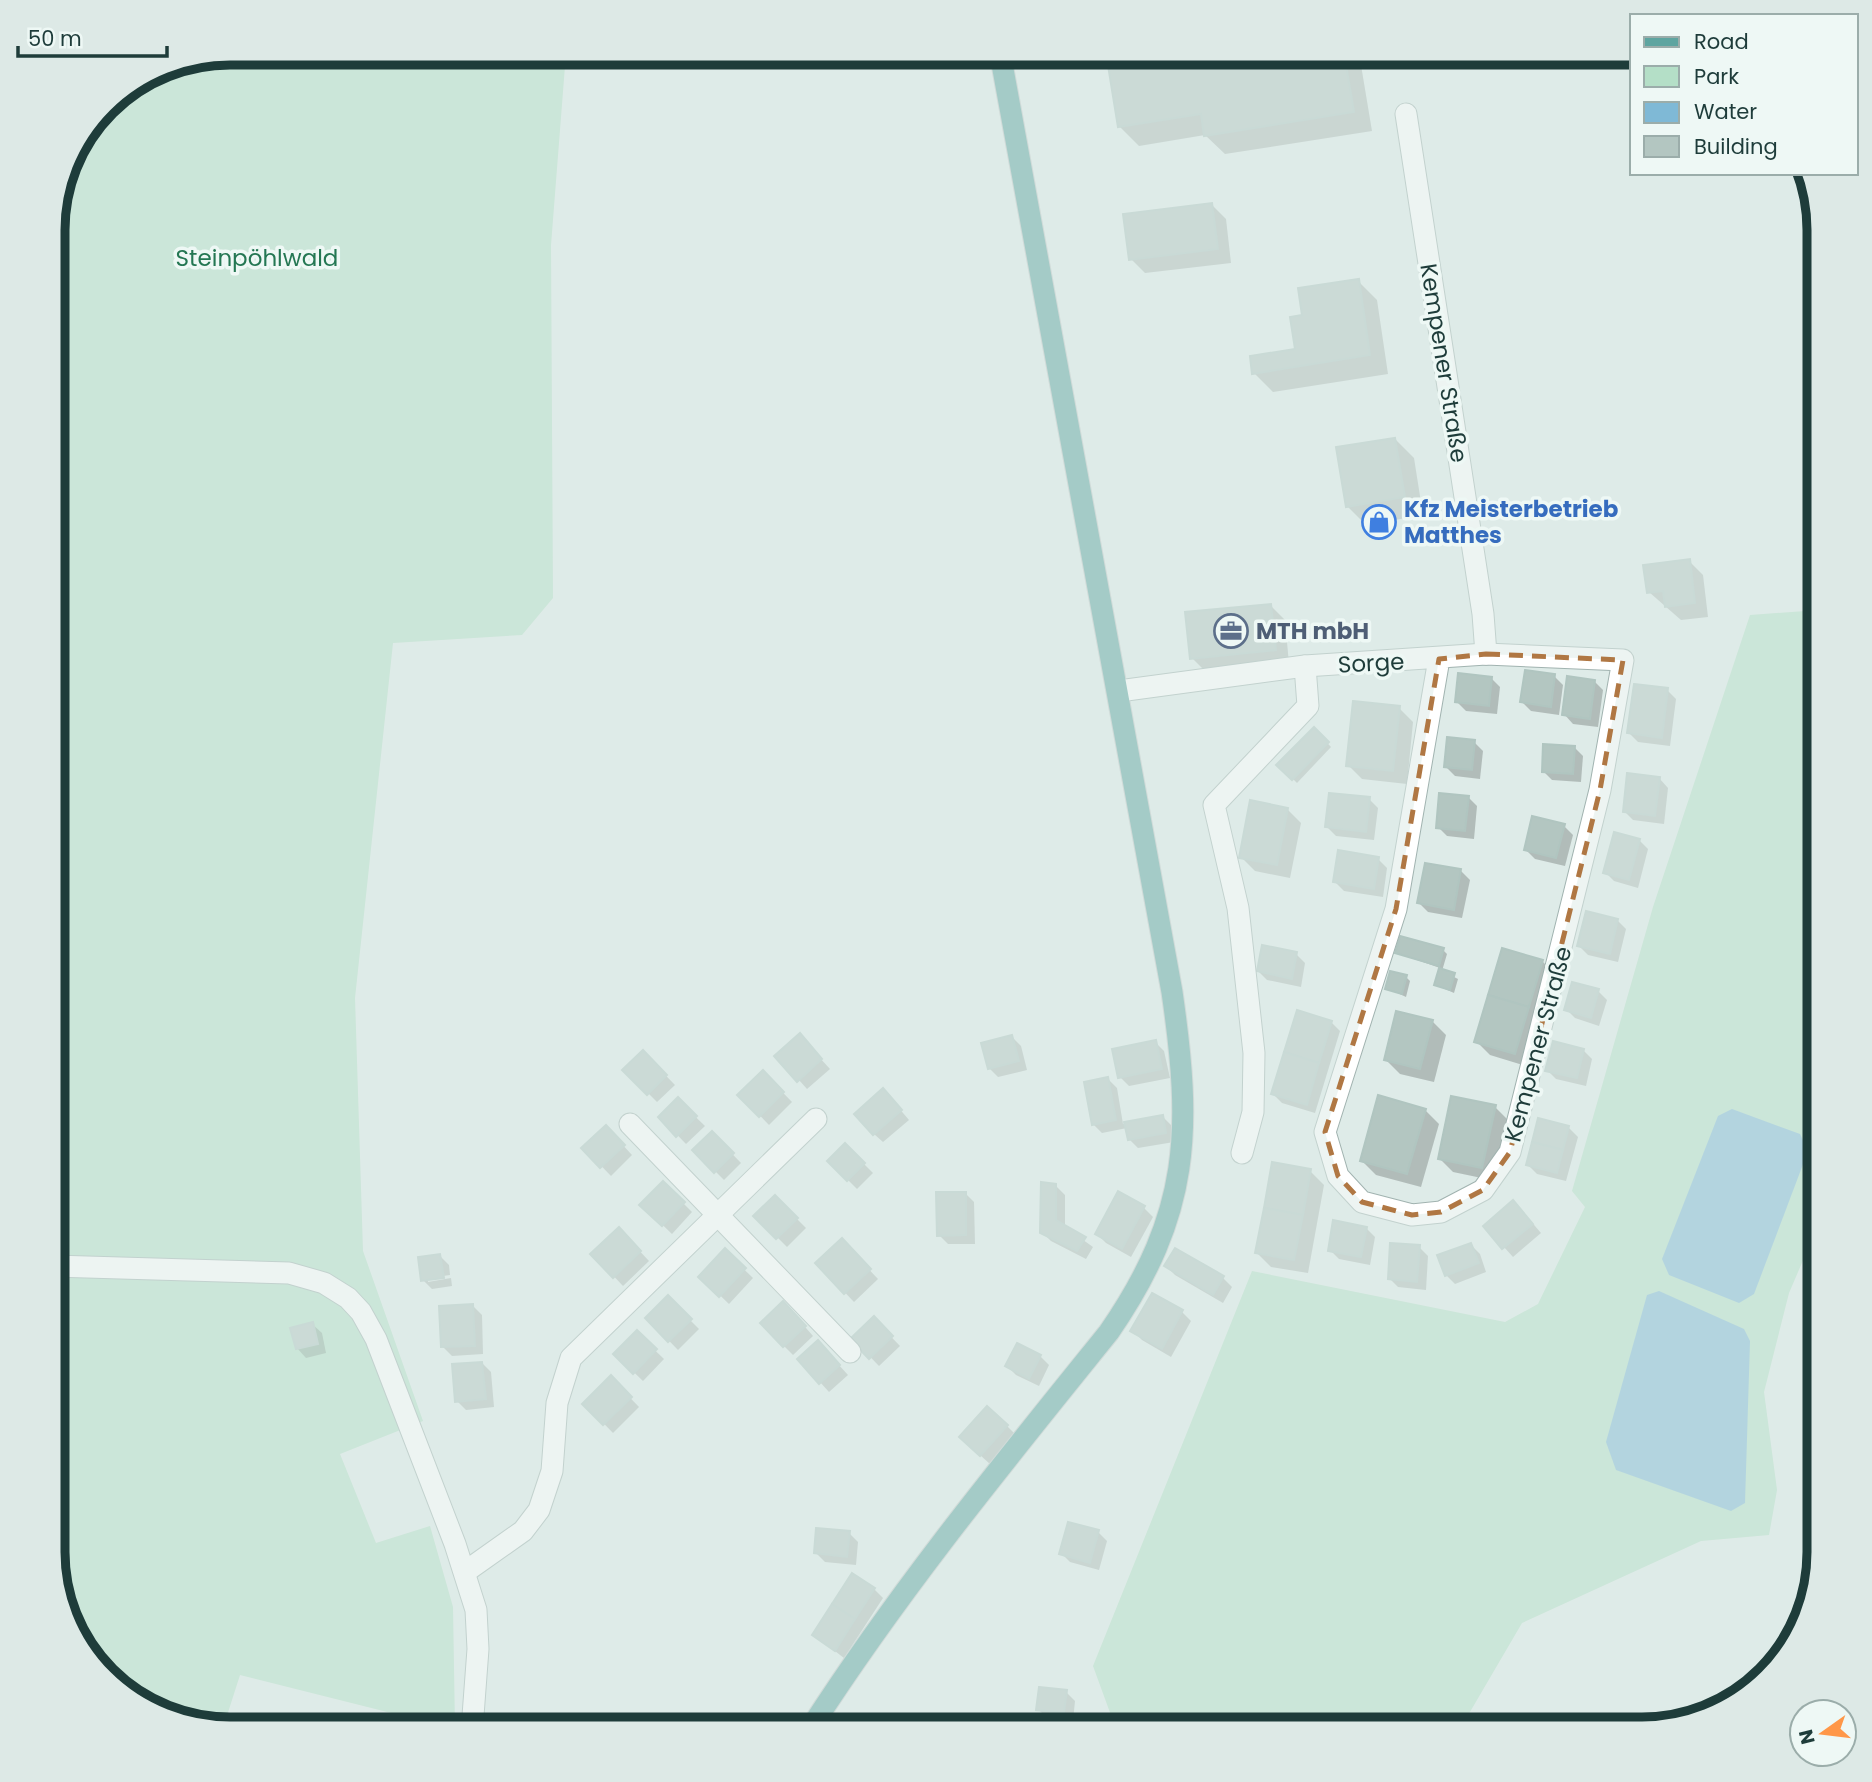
<svg xmlns="http://www.w3.org/2000/svg" width="1872" height="1782" font-family="Poppins,sans-serif">
	<rect width="100%" height="100%" fill="#deebe8"/>
	<g fill="#b4dfc7">
		<path d="M 230,53 L 566,53 L 551,245 L 553,598 L 522,635 L 393,643 L 355,998 L 363,1251 L 423,1421 L 340,1454 L 376,1543 L 430,1526 L 453,1607 L 455,1729 L 240,1675 L 223,1728 L 162,1716 L 104,1677 L 66,1620 L 53,1563 L 53,218 L 71,152 L 113,97 L 162,66 Z"/>
		<path d="M 1819,610 L 1819,1223 L 1789,1293 L 1764,1392 L 1777,1490 L 1769,1535 L 1701,1541 L 1522,1623 L 1460,1729 L 1116,1729 L 1093,1666 L 1252,1271 L 1505,1322 L 1538,1304 L 1585,1207 L 1572,1191 L 1653,907 L 1750,615 Z"/>
	</g>
	<g fill="#7fb9d6">
		<path d="M 1732,1109 L 1800,1134 L 1808,1151 L 1754,1294 L 1739,1303 L 1669,1275 L 1662,1259 L 1718,1116 Z"/>
		<path d="M 1659,1291 L 1744,1329 L 1750,1341 L 1745,1503 L 1731,1511 L 1616,1470 L 1606,1442 L 1647,1295 Z"/>
	</g>
	<g fill="#0003">
		<path d="M 1108,53 L 1359,53 L 1372,131 L 1225,154 L 1205,135 L 1139,146 L 1120,127 Z"/>
		<path d="M 1212,205 L 1226,219 L 1231,263 L 1145,273 L 1131,259 Z"/>
		<path d="M 1358,281 L 1377,300 L 1388,374 L 1273,392 L 1254,373 L 1297,350 L 1304,317 Z"/>
		<path d="M 1395,439 L 1414,458 L 1423,515 L 1366,525 L 1347,506 Z"/>
		<path d="M 1689,561 L 1703,575 L 1708,617 L 1681,620 L 1649,592 Z"/>
		<path d="M 1271,606 L 1285,620 L 1289,664 L 1206,672 L 1192,658 Z"/>
		<path d="M 1554,676 L 1563,685 L 1559,715 L 1531,711 L 1522,702 Z"/>
		<path d="M 1491,678 L 1500,687 L 1497,714 L 1466,711 L 1457,702 Z"/>
		<path d="M 1594,681 L 1603,690 L 1598,727 L 1573,724 L 1564,714 Z"/>
		<path d="M 1667,690 L 1676,699 L 1670,746 L 1638,742 L 1629,733 Z"/>
		<path d="M 1399,708 L 1413,722 L 1407,784 L 1362,779 L 1348,765 Z"/>
		<path d="M 1314,729 L 1331,747 L 1297,783 L 1279,765 Z"/>
		<path d="M 1474,742 L 1483,751 L 1480,779 L 1455,776 L 1446,767 Z"/>
		<path d="M 1574,747 L 1583,756 L 1581,782 L 1552,780 L 1543,771 Z"/>
		<path d="M 1659,778 L 1668,788 L 1664,824 L 1633,820 L 1624,811 Z"/>
		<path d="M 1468,797 L 1477,806 L 1474,839 L 1447,836 L 1438,827 Z"/>
		<path d="M 1369,799 L 1378,808 L 1374,840 L 1336,836 L 1327,827 Z"/>
		<path d="M 1287,809 L 1301,823 L 1290,878 L 1255,871 L 1241,857 Z"/>
		<path d="M 1564,826 L 1573,835 L 1565,866 L 1535,859 L 1526,850 Z"/>
		<path d="M 1639,840 L 1648,849 L 1638,888 L 1614,881 L 1605,872 Z"/>
		<path d="M 1378,859 L 1387,868 L 1383,897 L 1344,891 L 1335,882 Z"/>
		<path d="M 1461,871 L 1470,880 L 1462,918 L 1428,912 L 1419,903 Z"/>
		<path d="M 1617,920 L 1626,929 L 1618,962 L 1588,955 L 1579,946 Z"/>
		<path d="M 1443,950 L 1447,954 L 1442,971 L 1458,979 L 1454,993 L 1436,985 L 1440,968 L 1397,953 Z"/>
		<path d="M 1296,954 L 1305,963 L 1301,987 L 1267,980 L 1258,971 Z"/>
		<path d="M 1542,961 L 1556,975 L 1529,1067 L 1490,1055 L 1476,1041 Z"/>
		<path d="M 1406,977 L 1410,981 L 1406,997 L 1387,988 Z"/>
		<path d="M 1598,991 L 1607,1000 L 1599,1026 L 1575,1018 L 1566,1009 Z"/>
		<path d="M 1432,1021 L 1446,1035 L 1434,1082 L 1400,1074 L 1386,1060 Z"/>
		<path d="M 1331,1022 L 1340,1031 L 1315,1113 L 1282,1103 L 1273,1094 Z"/>
		<path d="M 1012,1037 L 1021,1046 L 1027,1070 L 998,1077 L 989,1068 Z"/>
		<path d="M 1155,1042 L 1164,1051 L 1170,1078 L 1129,1086 L 1120,1077 Z"/>
		<path d="M 808,1045 L 830,1069 L 807,1089 L 799,1080 Z"/>
		<path d="M 1583,1050 L 1592,1059 L 1586,1086 L 1556,1079 L 1547,1070 Z"/>
		<path d="M 643,1052 L 675,1085 L 657,1102 L 625,1070 Z"/>
		<path d="M 763,1072 L 792,1102 L 769,1125 L 740,1095 Z"/>
		<path d="M 1108,1079 L 1117,1088 L 1123,1124 L 1163,1117 L 1172,1126 L 1174,1142 L 1138,1148 L 1129,1139 L 1127,1128 L 1102,1133 L 1093,1124 Z"/>
		<path d="M 678,1100 L 705,1126 L 686,1144 L 660,1117 Z"/>
		<path d="M 892,1100 L 909,1120 L 883,1142 L 874,1134 Z"/>
		<path d="M 1495,1107 L 1509,1121 L 1496,1181 L 1453,1172 L 1439,1158 Z"/>
		<path d="M 1425,1110 L 1439,1124 L 1421,1187 L 1376,1175 L 1362,1161 Z"/>
		<path d="M 1539,1120 L 1569,1128 L 1578,1137 L 1566,1181 L 1537,1174 L 1528,1165 Z"/>
		<path d="M 606,1127 L 632,1155 L 611,1176 L 584,1148 Z"/>
		<path d="M 712,1133 L 741,1163 L 724,1180 L 694,1150 Z"/>
		<path d="M 845,1145 L 873,1173 L 857,1189 L 829,1161 Z"/>
		<path d="M 1310,1171 L 1324,1185 L 1308,1273 L 1271,1267 L 1257,1253 Z"/>
		<path d="M 663,1183 L 692,1212 L 672,1234 L 642,1205 Z"/>
		<path d="M 1056,1186 L 1065,1195 L 1065,1227 L 1093,1247 L 1086,1259 L 1051,1241 L 1042,1232 Z"/>
		<path d="M 965,1193 L 974,1202 L 975,1244 L 948,1244 L 939,1235 Z"/>
		<path d="M 1119,1194 L 1144,1208 L 1153,1217 L 1131,1257 L 1106,1243 L 1097,1234 Z"/>
		<path d="M 775,1197 L 806,1228 L 787,1247 L 756,1216 Z"/>
		<path d="M 1522,1211 L 1541,1233 L 1513,1257 L 1485,1226 Z"/>
		<path d="M 1366,1228 L 1375,1237 L 1370,1265 L 1339,1259 L 1330,1250 Z"/>
		<path d="M 619,1229 L 649,1261 L 623,1286 L 593,1254 Z"/>
		<path d="M 842,1241 L 878,1279 L 854,1302 L 817,1263 Z"/>
		<path d="M 1471,1245 L 1480,1254 L 1486,1272 L 1455,1284 L 1446,1275 Z"/>
		<path d="M 1419,1247 L 1428,1256 L 1426,1290 L 1398,1287 L 1389,1278 Z"/>
		<path d="M 725,1251 L 753,1278 L 729,1304 L 701,1277 Z"/>
		<path d="M 440,1256 L 449,1265 L 450,1275 L 428,1278 L 428,1282 L 451,1278 L 452,1286 L 432,1289 L 423,1280 Z"/>
		<path d="M 1166,1266 L 1223,1278 L 1232,1287 L 1223,1303 L 1175,1275 Z"/>
		<path d="M 668,1298 L 699,1329 L 678,1350 L 647,1318 Z"/>
		<path d="M 473,1306 L 482,1315 L 483,1354 L 452,1356 L 443,1347 Z"/>
		<path d="M 792,1312 L 813,1336 L 793,1355 L 784,1346 Z"/>
		<path d="M 1182,1312 L 1191,1321 L 1171,1357 L 1142,1340 L 1133,1331 Z"/>
		<path d="M 874,1319 L 900,1346 L 879,1366 L 853,1339 Z"/>
		<path d="M 312,1324 L 322,1333 L 326,1353 L 306,1358 L 297,1348 Z"/>
		<path d="M 637,1333 L 664,1359 L 643,1381 L 615,1354 Z"/>
		<path d="M 827,1352 L 848,1375 L 829,1392 L 800,1360 Z"/>
		<path d="M 1040,1356 L 1049,1365 L 1039,1386 L 1016,1375 L 1007,1366 Z"/>
		<path d="M 482,1363 L 491,1372 L 494,1407 L 466,1410 L 457,1401 Z"/>
		<path d="M 611,1378 L 639,1407 L 613,1433 L 585,1404 Z"/>
		<path d="M 1007,1426 L 1016,1435 L 990,1464 L 970,1446 Z"/>
		<path d="M 1098,1532 L 1107,1541 L 1099,1570 L 1070,1562 L 1061,1553 Z"/>
		<path d="M 849,1533 L 858,1542 L 856,1565 L 825,1562 L 816,1553 Z"/>
		<path d="M 874,1589 L 883,1598 L 844,1658 L 814,1635 Z"/>
		<path d="M 1066,1692 L 1075,1701 L 1073,1721 L 1047,1718 L 1038,1709 Z"/>
		<path d="M 752,1722 L 764,1729 L 748,1729 Z"/>
	</g>
	<g fill="#b3c6c1" stroke="#b0c5c0" stroke-width="2">
		<path d="M 1106,53 L 1344,53 L 1354,112 L 1204,136 L 1201,114 L 1118,127 Z"/>
		<path d="M 1212,203 L 1218,249 L 1129,260 L 1123,214 Z"/>
		<path d="M 1359,279 L 1370,355 L 1252,374 L 1250,356 L 1295,349 L 1290,317 L 1302,315 L 1298,288 Z"/>
		<path d="M 1395,438 L 1405,497 L 1346,507 L 1336,447 Z"/>
		<path d="M 1690,559 L 1695,603 L 1665,607 L 1663,591 L 1647,593 L 1643,565 Z"/>
		<path d="M 1271,604 L 1276,650 L 1190,659 L 1185,612 Z"/>
		<path d="M 1525,670 L 1555,674 L 1551,707 L 1520,702 Z"/>
		<path d="M 1458,673 L 1492,677 L 1489,706 L 1455,702 Z"/>
		<path d="M 1567,676 L 1595,680 L 1590,719 L 1562,715 Z"/>
		<path d="M 1634,684 L 1668,688 L 1662,738 L 1627,733 Z"/>
		<path d="M 1353,701 L 1400,706 L 1393,771 L 1346,766 Z"/>
		<path d="M 1314,727 L 1329,742 L 1292,780 L 1276,765 Z"/>
		<path d="M 1447,737 L 1475,740 L 1472,770 L 1444,767 Z"/>
		<path d="M 1543,744 L 1575,746 L 1573,774 L 1542,772 Z"/>
		<path d="M 1627,773 L 1660,777 L 1655,816 L 1623,812 Z"/>
		<path d="M 1329,793 L 1370,797 L 1366,832 L 1325,827 Z"/>
		<path d="M 1439,793 L 1469,796 L 1465,831 L 1436,828 Z"/>
		<path d="M 1250,800 L 1288,808 L 1277,865 L 1239,858 Z"/>
		<path d="M 1532,816 L 1565,824 L 1556,858 L 1524,850 Z"/>
		<path d="M 1614,832 L 1640,839 L 1629,880 L 1603,873 Z"/>
		<path d="M 1338,850 L 1379,857 L 1374,889 L 1333,882 Z"/>
		<path d="M 1425,863 L 1461,869 L 1454,910 L 1417,903 Z"/>
		<path d="M 1586,911 L 1618,919 L 1610,954 L 1577,946 Z"/>
		<path d="M 1400,936 L 1444,948 L 1439,966 L 1395,953 Z"/>
		<path d="M 1262,945 L 1297,952 L 1292,979 L 1257,971 Z"/>
		<path d="M 1502,948 L 1543,960 L 1529,1007 L 1488,995 Z"/>
		<path d="M 1439,968 L 1455,973 L 1450,990 L 1434,985 Z"/>
		<path d="M 1390,971 L 1407,975 L 1402,994 L 1385,989 Z"/>
		<path d="M 1572,982 L 1599,989 L 1591,1018 L 1564,1010 Z"/>
		<path d="M 1488,995 L 1529,1007 L 1515,1054 L 1474,1042 Z"/>
		<path d="M 1297,1010 L 1332,1021 L 1319,1063 L 1284,1052 Z"/>
		<path d="M 1396,1011 L 1433,1020 L 1420,1069 L 1384,1060 Z"/>
		<path d="M 800,1033 L 822,1059 L 797,1082 L 774,1056 Z"/>
		<path d="M 1012,1035 L 1019,1061 L 988,1069 L 981,1043 Z"/>
		<path d="M 1156,1040 L 1162,1069 L 1118,1078 L 1112,1049 Z"/>
		<path d="M 1553,1041 L 1584,1049 L 1577,1078 L 1545,1071 Z"/>
		<path d="M 643,1050 L 667,1075 L 647,1095 L 622,1070 Z"/>
		<path d="M 1284,1052 L 1319,1063 L 1307,1105 L 1271,1094 Z"/>
		<path d="M 763,1070 L 784,1092 L 759,1117 L 737,1095 Z"/>
		<path d="M 1108,1077 L 1116,1120 L 1092,1125 L 1084,1082 Z"/>
		<path d="M 883,1088 L 902,1110 L 873,1135 L 854,1114 Z"/>
		<path d="M 1378,1095 L 1426,1109 L 1407,1174 L 1360,1161 Z"/>
		<path d="M 1451,1096 L 1496,1105 L 1482,1168 L 1438,1159 Z"/>
		<path d="M 678,1097 L 697,1116 L 676,1137 L 658,1117 Z"/>
		<path d="M 1163,1115 L 1166,1133 L 1128,1140 L 1124,1122 Z"/>
		<path d="M 1538,1118 L 1569,1126 L 1563,1150 L 1532,1142 Z"/>
		<path d="M 606,1125 L 625,1145 L 600,1168 L 581,1148 Z"/>
		<path d="M 712,1131 L 734,1153 L 714,1173 L 692,1150 Z"/>
		<path d="M 1532,1142 L 1563,1150 L 1557,1173 L 1526,1165 Z"/>
		<path d="M 845,1143 L 865,1163 L 847,1181 L 827,1161 Z"/>
		<path d="M 1272,1162 L 1311,1169 L 1303,1215 L 1264,1208 Z"/>
		<path d="M 663,1181 L 685,1202 L 662,1226 L 639,1205 Z"/>
		<path d="M 1041,1182 L 1056,1184 L 1056,1220 L 1086,1237 L 1077,1251 L 1040,1233 Z"/>
		<path d="M 1118,1191 L 1145,1206 L 1122,1249 L 1095,1234 Z"/>
		<path d="M 936,1192 L 966,1192 L 966,1235 L 937,1236 Z"/>
		<path d="M 775,1195 L 798,1218 L 776,1239 L 753,1216 Z"/>
		<path d="M 1513,1200 L 1533,1224 L 1502,1249 L 1483,1226 Z"/>
		<path d="M 1264,1208 L 1303,1215 L 1294,1260 L 1255,1253 Z"/>
		<path d="M 1333,1220 L 1367,1227 L 1361,1257 L 1328,1251 Z"/>
		<path d="M 619,1227 L 641,1251 L 613,1278 L 590,1254 Z"/>
		<path d="M 842,1238 L 871,1269 L 844,1294 L 815,1263 Z"/>
		<path d="M 1390,1243 L 1420,1245 L 1417,1282 L 1388,1279 Z"/>
		<path d="M 1471,1243 L 1479,1263 L 1445,1276 L 1437,1255 Z"/>
		<path d="M 725,1248 L 746,1268 L 719,1297 L 698,1277 Z"/>
		<path d="M 1175,1248 L 1224,1276 L 1213,1295 L 1164,1266 Z"/>
		<path d="M 440,1254 L 444,1278 L 421,1281 L 418,1257 Z"/>
		<path d="M 1152,1293 L 1183,1310 L 1162,1349 L 1130,1331 Z"/>
		<path d="M 668,1295 L 692,1319 L 668,1342 L 645,1318 Z"/>
		<path d="M 783,1301 L 806,1326 L 783,1347 L 760,1323 Z"/>
		<path d="M 473,1304 L 475,1346 L 441,1347 L 439,1306 Z"/>
		<path d="M 874,1316 L 893,1336 L 869,1359 L 850,1339 Z"/>
		<path d="M 313,1322 L 318,1344 L 296,1349 L 290,1328 Z"/>
		<path d="M 637,1330 L 657,1349 L 633,1374 L 613,1354 Z"/>
		<path d="M 818,1340 L 840,1365 L 819,1384 L 797,1359 Z"/>
		<path d="M 1017,1343 L 1041,1355 L 1029,1379 L 1005,1366 Z"/>
		<path d="M 482,1362 L 486,1399 L 455,1402 L 452,1364 Z"/>
		<path d="M 611,1375 L 632,1397 L 603,1425 L 582,1404 Z"/>
		<path d="M 987,1406 L 1008,1425 L 980,1456 L 959,1437 Z"/>
		<path d="M 1068,1522 L 1099,1530 L 1090,1563 L 1059,1554 Z"/>
		<path d="M 816,1528 L 850,1531 L 847,1557 L 814,1553 Z"/>
		<path d="M 852,1573 L 875,1588 L 855,1619 L 832,1604 Z"/>
		<path d="M 832,1604 L 855,1619 L 835,1651 L 812,1635 Z"/>
		<path d="M 1039,1687 L 1067,1690 L 1064,1713 L 1036,1710 Z"/>
		<path d="M 976,1722 L 1034,1728 L 1034,1729 L 975,1729 Z"/>
	</g>
	<g fill="none" stroke-linecap="round" stroke-linejoin="round">
		<g stroke="#a1b3b0" stroke-width="23">
			<g id="street">
				<path d="M 1406,114 L 1483,614 L 1486,654"/>
				<path d="M 1119,691 L 1305,666 L 1486,654 L 1623,660 L 1600,790 L 1510,1152 L 1483,1190 L 1441,1212 L 1412,1215 L 1362,1202 L 1338,1176 L 1325,1132 L 1396,909 L 1439,659"/>
				<path d="M 630,1124 L 850,1352"/>
				<path d="M 1242,1153 L 1253,1112 L 1254,1053 L 1238,908 L 1214,805 L 1308,706 L 1305,666"/>
				<path d="M 53,1266 L 289,1273 L 324,1283 L 348,1298 L 361,1312 L 376,1339 L 455,1544 L 476,1610 L 478,1649 L 472,1729"/>
				<path d="M 465,1572 L 523,1531 L 539,1510 L 552,1471 L 557,1403 L 571,1358 L 816,1119"/>
			</g>
		</g>
		<g stroke="#c0c8c8" stroke-width="23">
			<path id="primary" d="M 810,1729 C 900,1589 1005,1461 1109,1332 C 1191,1213 1192,1130 1172,992 L 1000,53"/>
		</g>
		<use href="#street" stroke="#fff" stroke-width="21"/>
		<use href="#primary" stroke="#5ea5a0" stroke-width="21"/>
	</g>
	<path d="M0 0H1872V1782H0ZM 1486,654 L 1623,660 L 1600,790 L 1510,1152 L 1483,1190 L 1441,1212 L 1412,1215 L 1362,1202 L 1338,1176 L 1325,1132 L 1396,909 L 1439,659 Z" fill="#deebe8" fill-opacity=".55" fill-rule="evenodd"/>
	<path fill="none" stroke="#b07743" stroke-width="5" stroke-dasharray="14 9" stroke-linejoin="round" d="M 1486,654 L 1623,660 L 1600,790 L 1510,1152 L 1483,1190 L 1441,1212 L 1412,1215 L 1362,1202 L 1338,1176 L 1325,1132 L 1396,909 L 1439,659 Z"/>
	<defs>
		<g id="shop-ring" transform="scale(1.75)"><circle r="9.5" fill="#eef8f5" stroke="#3f7fe0" stroke-width="1.5"/><path d="M-5-2.5h2.3a2.7 3.5 0 0 1 5.4 0H5L5.5 6h-11ZM-1.5-2.5h3a1.5 2.3 0 0 0-3 0Z" fill="#3f7fe0"/></g>
		<g id="office-ring" transform="scale(1.75)"><circle r="9.5" fill="#eef8f5" stroke="#5c6f8a" stroke-width="1.5"/><path d="M-6-3h4V-5.5h4V-3h4V5H-6ZM-1-4.5V-3h2v-1.5ZM-6 0V1H6V0Z" fill="#5c6f8a"/></g>
	</defs>
	<g fill-rule="evenodd">
		<use href="#shop-ring" x="1379" y="522"/>
		<use href="#office-ring" x="1231" y="631"/>
	</g>
	<g text-anchor="middle" dominant-baseline="central" stroke-width="7" stroke-linejoin="round" paint-order="stroke">
		<g font-size="23" fill="#247753" stroke="#eef8f5">
			<text x="257" y="258">Steinpöhlwald</text>
		</g>
		<g font-size="23" fill="#1e3c3a" stroke="#eef8f5">
			<text transform="translate(1444 363) rotate(81)">Kempener Straße</text>
			<text transform="translate(1371 663) rotate(-3)">Sorge</text>
			<text transform="translate(1538 1044) rotate(-75)">Kempener Straße</text>
		</g>
		<g font-size="23" font-weight="bold" fill="#366cbe" stroke="#eef8f5" text-anchor="start">
			<text x="1404" y="509">Kfz Meisterbetrieb<tspan x="1404" dy="26">Matthes</tspan></text>
		</g>
		<g font-size="23" font-weight="bold" fill="#4e5e75" stroke="#eef8f5" text-anchor="start">
			<text x="1256" y="631">MTH mbH</text>
		</g>
	</g>
	<path d="M0 0H1872V1782H0ZM230 65H1642A165 165 0 0 1 1807 230V1552A165 165 0 0 1 1642 1717H230A165 165 0 0 1 65 1552V230A165 165 0 0 1 230 65Z" fill="#dde9e6" fill-rule="evenodd"/>
	<path fill="none" stroke="#1e3c3a" stroke-width="9" d="M230 65H1642A165 165 0 0 1 1807 230V1552A165 165 0 0 1 1642 1717H230A165 165 0 0 1 65 1552V230A165 165 0 0 1 230 65Z"/>
	<rect x="1630" y="14" width="228" height="161" fill="#eef8f5" stroke="#9badaa" stroke-width="2"/>
	<rect x="1644" y="37" width="35" height="10" fill="#5ea5a0" stroke="#9badaa" stroke-width="2"/>
	<text x="1694" y="49" font-size="21" fill="#1e3c3a">Road</text>
	<rect x="1644" y="66" width="35" height="21" fill="#b4dfc7" stroke="#9badaa" stroke-width="2"/>
	<text x="1694" y="84" font-size="21" fill="#1e3c3a">Park</text>
	<rect x="1644" y="102" width="35" height="21" fill="#7fb9d6" stroke="#9badaa" stroke-width="2"/>
	<text x="1694" y="119" font-size="21" fill="#1e3c3a">Water</text>
	<rect x="1644" y="136" width="35" height="21" fill="#b3c6c1" stroke="#9badaa" stroke-width="2"/>
	<text x="1694" y="154" font-size="21" fill="#1e3c3a">Building</text>
	<g transform="translate(1823 1733) rotate(256)"><circle r="33" fill="#eef8f5" stroke="#9badaa" stroke-width="2"/>
	<path d="M0-5L12 26L0 18L-12 26Z" fill="#ff9748"/>
	<text y="-10" font-size="19" font-weight="bold" text-anchor="middle" fill="#1e3c3a">N</text>
	</g>
	<path d="M18 46v10h149v-10" fill="none" stroke="#1e3c3a" stroke-width="3.5"/>
	<text x="28" y="46" font-size="21" fill="#1e3c3a" stroke="#eef8f5" stroke-width="5" paint-order="stroke">50 m</text>
</svg>
